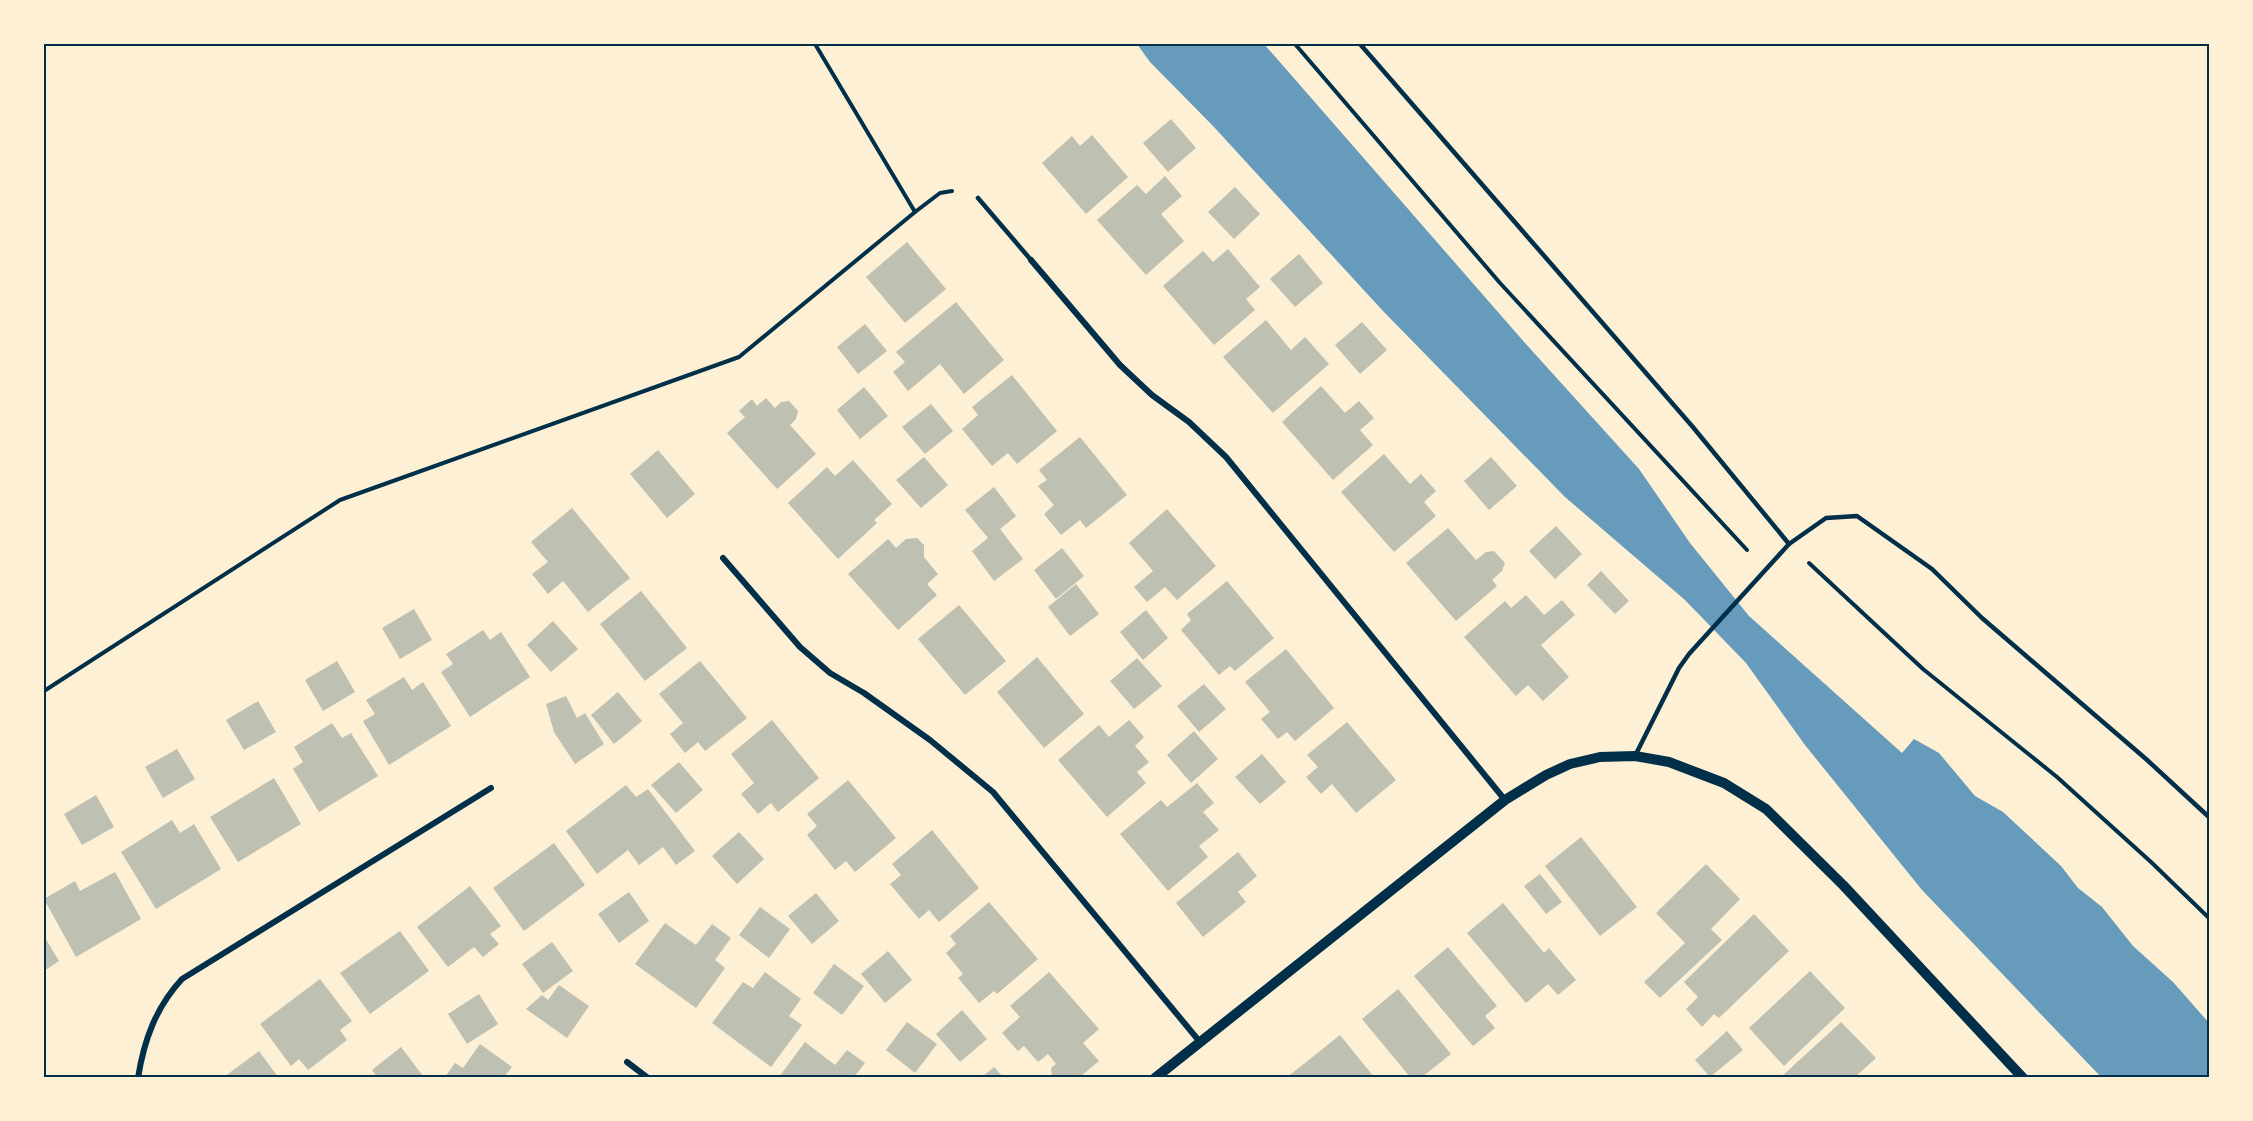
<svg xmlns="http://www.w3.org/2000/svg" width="2253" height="1121" font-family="'PT Serif',serif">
	<rect width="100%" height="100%" fill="#fdf0d5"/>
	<path fill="#669bbc" d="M 1137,44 L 1264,44 L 1525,343 L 1639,469 L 1690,543 L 1749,616 L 1902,753 L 1914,739 L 1939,753 L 1975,796 L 2003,812 L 2061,866 L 2078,888 L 2102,907 L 2133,946 L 2173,982 L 2209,1023 L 2209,1077 L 2101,1077 L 1922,890 L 1805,745 L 1746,663 L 1685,600 L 1565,497 L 1383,311 L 1214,127 L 1150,62 Z"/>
	<g fill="#bec0b2">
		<path d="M 1171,119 L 1196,148 L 1168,172 L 1143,143 Z"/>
		<path d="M 1092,135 L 1128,177 L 1086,214 L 1042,163 L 1072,136 L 1080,146 Z"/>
		<path d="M 1165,176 L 1182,196 L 1161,214 L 1184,241 L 1146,275 L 1097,220 L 1137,185 L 1146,194 Z"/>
		<path d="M 1235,187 L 1260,214 L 1234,239 L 1208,212 Z"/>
		<path d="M 907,242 L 946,289 L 905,323 L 866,277 Z"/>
		<path d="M 1228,249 L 1260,287 L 1246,299 L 1255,310 L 1214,345 L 1163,286 L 1203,251 L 1213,262 Z"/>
		<path d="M 1299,254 L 1323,283 L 1295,307 L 1270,279 Z"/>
		<path d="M 956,302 L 1004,360 L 964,394 L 940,364 L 908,391 L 893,372 L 905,362 L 896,352 Z"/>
		<path d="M 1266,320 L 1291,350 L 1305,337 L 1329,364 L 1273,413 L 1223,357 Z"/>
		<path d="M 1362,322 L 1387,350 L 1360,374 L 1335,345 Z"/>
		<path d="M 865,324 L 887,351 L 858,374 L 837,347 Z"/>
		<path d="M 1012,375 L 1057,431 L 1017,464 L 1008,453 L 992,466 L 962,429 L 978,415 L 972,407 Z"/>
		<path d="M 1321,386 L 1345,413 L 1359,401 L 1374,418 L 1360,430 L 1373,445 L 1333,480 L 1282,422 Z"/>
		<path d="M 864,387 L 888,416 L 860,439 L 837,410 Z"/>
		<path d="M 766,398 L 775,408 L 781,402 L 789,401 L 798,411 L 796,419 L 790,425 L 816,454 L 777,489 L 727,433 L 745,417 L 739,411 L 752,399 L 757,406 Z"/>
		<path d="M 931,404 L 953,431 L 925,454 L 902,427 Z"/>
		<path d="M 1080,437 L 1127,495 L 1086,528 L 1080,520 L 1061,535 L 1044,514 L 1054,505 L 1038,486 L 1047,480 L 1039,470 Z"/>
		<path d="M 658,450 L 695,494 L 667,518 L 630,474 Z"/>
		<path d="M 1384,454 L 1410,484 L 1421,474 L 1436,491 L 1424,502 L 1436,516 L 1394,552 L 1341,492 Z"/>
		<path d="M 924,457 L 948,485 L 921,508 L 896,480 Z"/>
		<path d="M 1491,457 L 1517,486 L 1489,510 L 1464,481 Z"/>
		<path d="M 853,460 L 892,504 L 874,520 L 877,523 L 838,559 L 788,503 L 827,467 L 835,476 Z"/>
		<path d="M 994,487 L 1016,516 L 1000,529 L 1023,559 L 994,581 L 972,551 L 988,538 L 965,510 Z"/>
		<path d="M 572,508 L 630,578 L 588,612 L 563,581 L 548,594 L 532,574 L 548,562 L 531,542 Z"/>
		<path d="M 1167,509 L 1216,566 L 1177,600 L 1165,587 L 1147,602 L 1134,587 L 1153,571 L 1129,543 Z"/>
		<path d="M 1556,526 L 1582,554 L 1555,579 L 1529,551 Z"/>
		<path d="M 1448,528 L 1476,560 L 1486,552 L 1494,551 L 1505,563 L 1502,571 L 1492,580 L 1497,586 L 1456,621 L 1406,563 Z"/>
		<path d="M 917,538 L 924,545 L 924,557 L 938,574 L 927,584 L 937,595 L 898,630 L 848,574 L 888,539 L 896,548 L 906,539 Z"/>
		<path d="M 1062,548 L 1084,576 L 1056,599 L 1034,570 Z"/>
		<path d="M 1601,571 L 1629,601 L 1615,614 L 1587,585 Z"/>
		<path d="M 1227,581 L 1274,638 L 1235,671 L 1230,666 L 1219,675 L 1181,630 L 1191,620 L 1187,614 Z"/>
		<path d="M 1076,584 L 1099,614 L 1070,636 L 1048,607 Z"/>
		<path d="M 641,591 L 687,648 L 645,681 L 600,624 Z"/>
		<path d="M 1526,595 L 1544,615 L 1562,600 L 1575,615 L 1541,645 L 1569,677 L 1543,701 L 1528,685 L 1516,696 L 1464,637 L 1505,601 L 1511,608 Z"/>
		<path d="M 959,605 L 1006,661 L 965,695 L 918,639 Z"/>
		<path d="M 414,609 L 432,640 L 400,659 L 382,628 Z"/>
		<path d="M 1146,610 L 1168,638 L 1143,660 L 1120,632 Z"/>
		<path d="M 553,621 L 578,649 L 551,672 L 527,645 Z"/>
		<path d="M 483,630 L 490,640 L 501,632 L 530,677 L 470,717 L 441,672 L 453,664 L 446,654 Z"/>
		<path d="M 1286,649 L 1334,708 L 1295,741 L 1287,732 L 1278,739 L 1261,719 L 1270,712 L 1245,682 Z"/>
		<path d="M 1037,657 L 1084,714 L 1044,748 L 997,692 Z"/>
		<path d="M 1137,658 L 1162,686 L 1134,709 L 1110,681 Z"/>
		<path d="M 337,661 L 355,692 L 323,711 L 305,680 Z"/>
		<path d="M 700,661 L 747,718 L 705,751 L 698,742 L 685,753 L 670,734 L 683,723 L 659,694 Z"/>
		<path d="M 404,677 L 412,690 L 423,682 L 451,726 L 389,765 L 363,721 L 375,714 L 366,700 Z"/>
		<path d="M 1204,684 L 1226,709 L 1199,732 L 1177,706 Z"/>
		<path d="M 618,692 L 642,721 L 614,744 L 591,715 Z"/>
		<path d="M 566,696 L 577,718 L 585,713 L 604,744 L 575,764 L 554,732 L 546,704 Z"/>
		<path d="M 258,701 L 276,732 L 244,750 L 226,720 Z"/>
		<path d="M 772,720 L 819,778 L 778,812 L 771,803 L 758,814 L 741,794 L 754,783 L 731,754 Z"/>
		<path d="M 1129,720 L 1144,737 L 1135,746 L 1149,762 L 1137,772 L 1146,783 L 1107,817 L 1058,760 L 1099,725 L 1109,737 Z"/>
		<path d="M 1347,722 L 1396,780 L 1356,813 L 1332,784 L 1321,794 L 1306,777 L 1318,767 L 1307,755 Z"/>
		<path d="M 332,723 L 342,738 L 351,733 L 378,776 L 319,812 L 293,769 L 303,762 L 294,747 Z"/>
		<path d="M 1194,731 L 1218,759 L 1191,783 L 1167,755 Z"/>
		<path d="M 177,749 L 195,779 L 163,798 L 145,767 Z"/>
		<path d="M 1262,754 L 1286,782 L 1260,804 L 1235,777 Z"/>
		<path d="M 679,762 L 703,790 L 676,813 L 651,785 Z"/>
		<path d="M 274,778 L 301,824 L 238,862 L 210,817 Z"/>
		<path d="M 848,780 L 896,838 L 855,872 L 846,861 L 835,870 L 807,835 L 817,826 L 807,814 Z"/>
		<path d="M 1197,783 L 1214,803 L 1203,812 L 1219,830 L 1199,846 L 1208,857 L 1168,891 L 1120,834 L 1161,800 L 1167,807 Z"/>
		<path d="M 626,785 L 636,797 L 648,789 L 695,851 L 676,865 L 663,847 L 639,865 L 628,850 L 597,874 L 566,831 Z"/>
		<path d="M 96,795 L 114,827 L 82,845 L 64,814 Z"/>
		<path d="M 172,820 L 180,833 L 194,824 L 221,869 L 156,909 L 121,852 Z"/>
		<path d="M 932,830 L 979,888 L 939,922 L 929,910 L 919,919 L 890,884 L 901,875 L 892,864 Z"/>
		<path d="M 739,832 L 764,859 L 737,884 L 712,856 Z"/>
		<path d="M 1581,837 L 1637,907 L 1600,936 L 1545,866 Z"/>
		<path d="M 554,843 L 585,885 L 524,931 L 493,888 Z"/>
		<path d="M 1238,852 L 1257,876 L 1238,892 L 1246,902 L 1203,937 L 1176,903 Z"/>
		<path d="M 1706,864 L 1740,899 L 1711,929 L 1722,940 L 1660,998 L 1644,982 L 1685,943 L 1656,913 Z"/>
		<path d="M 115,872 L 141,919 L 76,957 L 44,899 L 75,881 L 80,891 Z"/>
		<path d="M 1540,874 L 1562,902 L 1546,914 L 1524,886 Z"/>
		<path d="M 470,886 L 501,926 L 490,934 L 499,944 L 483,957 L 474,947 L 448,967 L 417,927 Z"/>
		<path d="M 629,892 L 649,921 L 619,943 L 598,914 Z"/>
		<path d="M 816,893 L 839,921 L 812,944 L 788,916 Z"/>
		<path d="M 989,902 L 1038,959 L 997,994 L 994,991 L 979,1003 L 958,978 L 963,974 L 946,953 L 956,944 L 950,936 Z"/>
		<path d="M 1503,903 L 1544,953 L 1549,948 L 1576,980 L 1558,995 L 1548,984 L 1526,1003 L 1467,933 Z"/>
		<path d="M 760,907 L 790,929 L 769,958 L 739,935 Z"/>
		<path d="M 1754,914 L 1789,951 L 1719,1018 L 1714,1014 L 1702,1027 L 1686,1009 L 1698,997 L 1684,982 Z"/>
		<path d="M 665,923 L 696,945 L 712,924 L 731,938 L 715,960 L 725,968 L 696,1008 L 635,964 Z"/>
		<path d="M 400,931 L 429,971 L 370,1014 L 340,973 Z"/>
		<path d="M 44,936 L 59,961 L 44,971 Z"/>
		<path d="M 552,942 L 573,971 L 543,993 L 522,964 Z"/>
		<path d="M 1448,947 L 1497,1006 L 1485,1016 L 1495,1028 L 1473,1046 L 1414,976 Z"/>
		<path d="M 888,951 L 912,980 L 885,1003 L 861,974 Z"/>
		<path d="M 834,964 L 864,986 L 842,1015 L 813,993 Z"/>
		<path d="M 1810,971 L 1845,1008 L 1784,1066 L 1749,1028 Z"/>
		<path d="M 765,972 L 801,999 L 789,1016 L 802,1025 L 771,1067 L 712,1023 L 743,982 L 753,988 Z"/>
		<path d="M 1049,972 L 1099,1029 L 1083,1043 L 1099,1061 L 1080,1077 L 1052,1077 L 1051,1068 L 1056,1064 L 1048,1054 L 1038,1062 L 1024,1046 L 1018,1051 L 1002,1033 L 1020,1017 L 1010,1006 Z"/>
		<path d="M 320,979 L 352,1021 L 340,1030 L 347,1040 L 308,1070 L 299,1059 L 291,1066 L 260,1024 Z"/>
		<path d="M 559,985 L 589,1006 L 567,1038 L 526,1009 L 542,995 L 548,1000 Z"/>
		<path d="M 1398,989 L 1451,1054 L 1422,1077 L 1410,1077 L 1362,1019 Z"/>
		<path d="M 479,994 L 498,1024 L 467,1044 L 448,1014 Z"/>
		<path d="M 962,1010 L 987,1039 L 960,1062 L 936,1034 Z"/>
		<path d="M 907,1022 L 937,1044 L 915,1073 L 886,1050 Z"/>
		<path d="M 1841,1022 L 1876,1058 L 1855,1077 L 1781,1077 Z"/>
		<path d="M 1727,1031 L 1743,1050 L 1710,1077 L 1695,1060 Z"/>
		<path d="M 1340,1035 L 1374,1077 L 1287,1077 L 1305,1063 Z"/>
		<path d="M 805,1042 L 835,1065 L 847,1050 L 865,1063 L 854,1077 L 779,1077 Z"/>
		<path d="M 480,1044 L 512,1067 L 504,1077 L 445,1077 L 455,1063 L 463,1068 Z"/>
		<path d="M 401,1047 L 423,1076 L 420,1077 L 377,1077 L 372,1070 Z"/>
		<path d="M 259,1051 L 278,1077 L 224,1077 L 228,1074 Z"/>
		<path d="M 994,1067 L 1003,1077 L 982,1077 Z"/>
	</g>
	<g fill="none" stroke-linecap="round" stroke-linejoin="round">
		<g stroke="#003049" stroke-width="4">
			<path d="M 815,44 L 915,212"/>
			<path d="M 1295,44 L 1500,283 L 1747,550"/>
			<path d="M 1809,563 L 1923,669 L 2057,777 L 2151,862 L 2210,919"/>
			<path d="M 44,691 L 340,500 L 739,357 L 915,212 L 940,193 L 952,191"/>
		</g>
		<g stroke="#003049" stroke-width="4.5">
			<path d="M 1360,44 L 1692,426 L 1789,544"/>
			<path d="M 978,198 L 1031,260"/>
			<path d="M 1635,756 L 1679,668 L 1689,654 L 1789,544 L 1826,518 L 1857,516 L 1932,569 L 1982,618 L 2146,759 L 2210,818"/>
		</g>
		<g stroke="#003049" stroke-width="6">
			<path d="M 1031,260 L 1120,365 L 1152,395 L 1189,422 L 1226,457 L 1505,800"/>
			<path d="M 723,558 L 800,647 L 830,673 L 864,693 L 930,740 L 993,792 L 1200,1042"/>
			<path d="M 627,1062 L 648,1078"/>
			<path d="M 138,1078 C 144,1040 156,1007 182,979 L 491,788"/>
		</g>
		<path stroke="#003049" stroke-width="10" d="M 1155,1078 L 1505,800 L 1546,775 L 1570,764 L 1600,757 L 1635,756 L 1669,762 L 1724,783 L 1766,809 L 1843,885 L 2023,1078"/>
	</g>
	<rect width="2253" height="1121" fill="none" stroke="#fdf0d5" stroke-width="90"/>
	<rect x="45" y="45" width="2163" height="1031" fill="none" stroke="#003049" stroke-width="2"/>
</svg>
